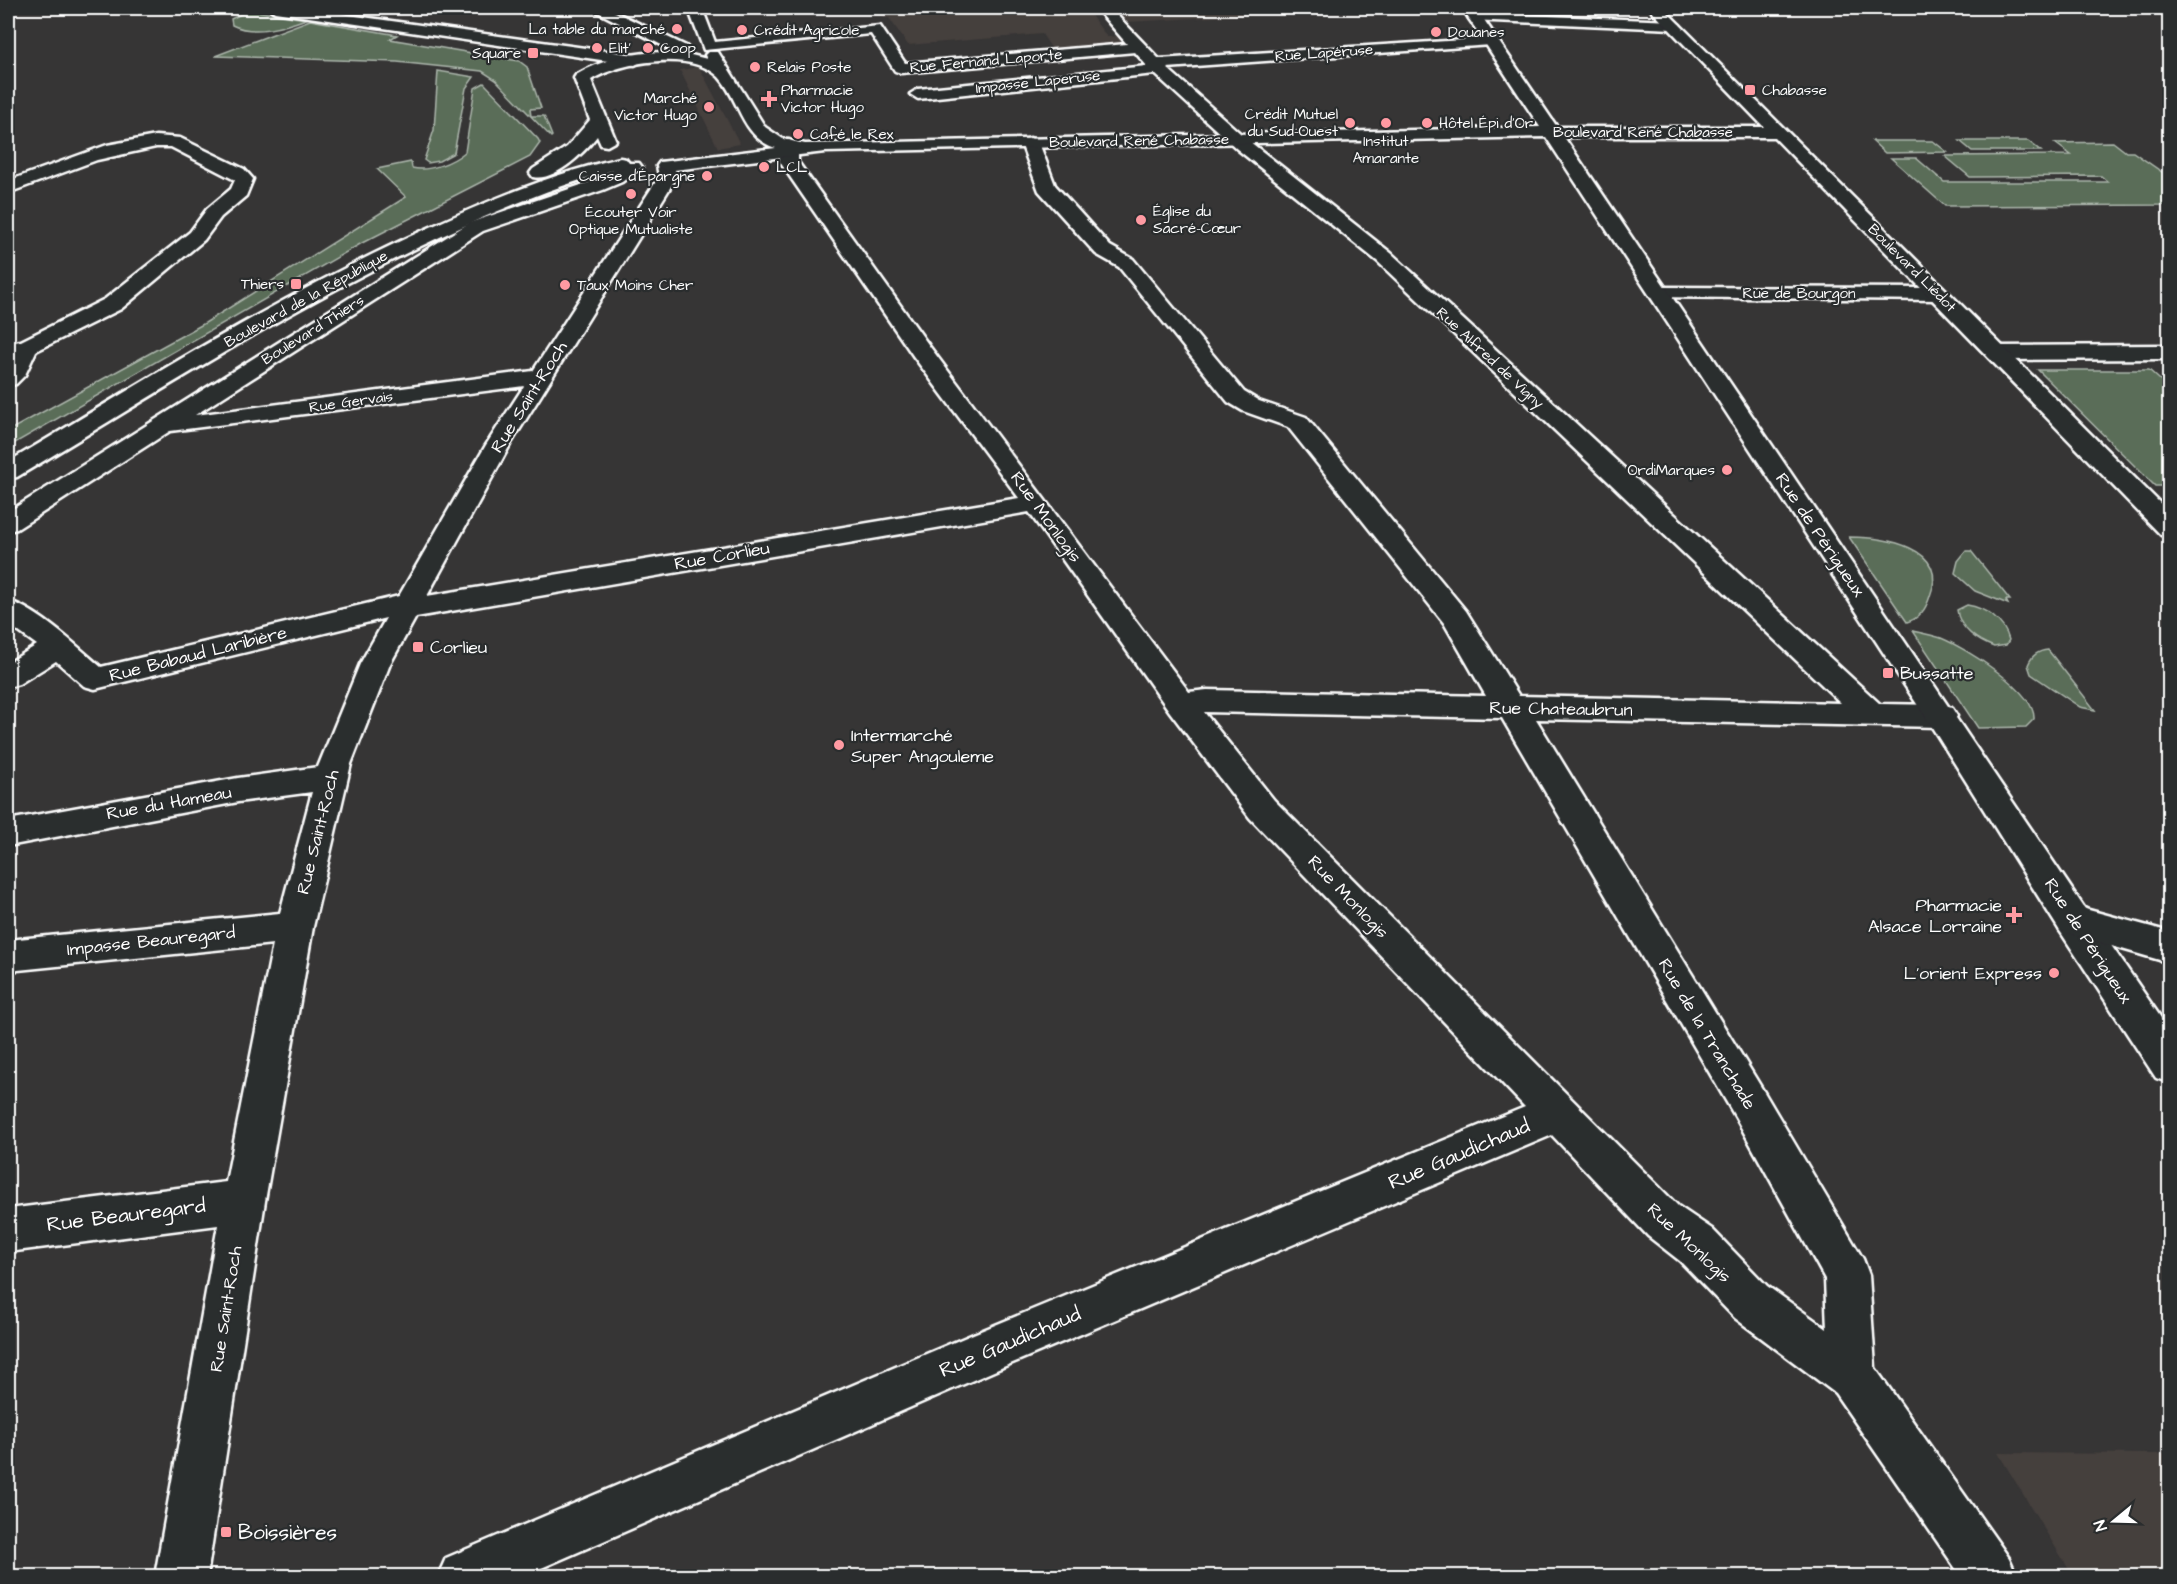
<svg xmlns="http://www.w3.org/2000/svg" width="2177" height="1584" font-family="'Architects Daughter',sans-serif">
	<rect width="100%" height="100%" fill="#363535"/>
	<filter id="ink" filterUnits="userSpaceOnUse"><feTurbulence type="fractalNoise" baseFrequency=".0167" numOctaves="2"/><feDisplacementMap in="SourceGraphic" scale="12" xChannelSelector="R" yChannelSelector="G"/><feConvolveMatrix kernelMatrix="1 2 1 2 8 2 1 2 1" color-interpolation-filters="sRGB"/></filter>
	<g filter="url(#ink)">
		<g fill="#453f3d">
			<path d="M 877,8 L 1091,8 L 1087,10 L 1107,37 L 1119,36 L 1126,44 L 1053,51 L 1042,34 L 908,45 L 889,18 L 884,18 Z"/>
			<path d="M 1114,8 L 1305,8 L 1307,12 L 1127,22 Z"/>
			<path d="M 699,67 L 740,144 L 718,148 L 680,70 Z"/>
			<path d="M 1998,1453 L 2169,1454 L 2169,1576 L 2073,1576 Z"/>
		</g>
		<g fill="#5a6d58" stroke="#acb6ac" stroke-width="1.5">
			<path d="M 249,10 L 306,19 C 284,27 254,36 232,25 L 231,19 Z"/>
			<path d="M 310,20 L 397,35 L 390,39 L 519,61 L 527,67 L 541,108 L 530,109 L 531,116 L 544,116 L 552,136 L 551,137 L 496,80 L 482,71 L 397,62 L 215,56 Z"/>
			<path d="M 438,71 L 474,77 L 466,88 L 454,153 L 439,161 L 428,163 L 424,160 L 434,130 Z"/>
			<path d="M 484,83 L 538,139 L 540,143 L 530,157 L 362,243 L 8,447 L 8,431 L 205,323 L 406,197 L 377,169 L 411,162 L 412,168 C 429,172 452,163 465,152 L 475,88 Z"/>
			<path d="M 1872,141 L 1933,141 L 1947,152 L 1885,153 Z"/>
			<path d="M 1960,141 L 2028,141 L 2041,151 L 1972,151 Z"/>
			<path d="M 2113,142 L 2126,152 L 2133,152 L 2169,177 L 2169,205 L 1945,206 L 1891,158 L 1916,158 L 1944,182 L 2108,182 L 2101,176 L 1970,177 L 1945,156 L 2071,155 L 2055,143 Z"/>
			<path d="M 2038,370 L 2149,370 L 2169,388 L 2169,486 L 2155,486 Z"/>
			<path d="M 1849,537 C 1882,537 1950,546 1930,596 C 1926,609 1920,618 1907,622 Z"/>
			<path d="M 1966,551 L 1971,551 L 2010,600 L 2006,600 L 2008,604 L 1975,591 L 1955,573 L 1958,561 Z"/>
			<path d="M 1967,605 C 1986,608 2004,621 2009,640 L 2006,645 L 1994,647 C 1978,641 1959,629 1957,610 Z"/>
			<path d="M 1913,631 C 1922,633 1932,635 1941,638 C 1965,648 2036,691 2034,719 L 2026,727 L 1978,728 Z"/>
			<path d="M 2048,650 L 2095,710 L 2080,707 L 2031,674 L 2028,665 C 2032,655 2038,651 2048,650 Z"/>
		</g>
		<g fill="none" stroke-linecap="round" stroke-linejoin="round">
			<g stroke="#fff" stroke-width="5">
				<g id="minor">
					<path d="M 268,8 L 298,8 L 635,55 L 643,60 L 635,65 L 275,12 Z"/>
					<path d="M 688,8 L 702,8 L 715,42 L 880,26 L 905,63 L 1127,44 L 1096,8 L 1110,8 L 1159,59 L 1496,38 L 1498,41 L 1496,44 L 1491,45 L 1167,68 L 1249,141 L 1391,253 L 1880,704 L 1941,705 L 1952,708 L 1957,716 L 1952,724 L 1941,727 L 1536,719 L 1764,1092 L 1863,1259 L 1869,1275 L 1875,1368 L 2009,1558 L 2017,1576 L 1961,1576 L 1835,1393 L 1735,1318 L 1680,1261 L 1648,1236 L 1552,1135 L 1003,1367 L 523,1576 L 438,1576 L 446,1558 L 971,1335 L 1525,1107 L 1250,818 L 1170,712 L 1029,512 L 416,617 L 390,664 L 351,764 L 313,927 L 265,1201 L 207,1576 L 155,1576 L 218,1225 L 8,1252 L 8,1209 L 226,1182 L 273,944 L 8,971 L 8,940 L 280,913 L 312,792 L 238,802 L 8,846 L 8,820 L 238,778 L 318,767 L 360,664 L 386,618 L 95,689 L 84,686 L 56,661 L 19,684 L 8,687 L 8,663 L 37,645 L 8,624 L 8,601 C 35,607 79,648 101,667 L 399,596 L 486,445 L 524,386 L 170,431 L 17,529 L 8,531 L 8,512 L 469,223 L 590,182 L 627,163 L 639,163 L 642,167 L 622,182 L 603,190 L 483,231 L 195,415 L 533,371 L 655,183 L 659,176 L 657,166 L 660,162 L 672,162 L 677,176 L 673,183 L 510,445 L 427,596 L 1019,498 L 914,357 L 780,162 L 780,145 L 789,140 L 798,145 L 798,162 L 930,347 L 1189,692 L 1207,690 L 1486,696 L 1444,623 L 1288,427 L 1243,411 L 1228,402 L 1119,267 L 1096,254 L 1039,191 L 1021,143 L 1030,138 L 1039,143 L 1055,185 L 1110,246 L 1133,259 L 1244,392 L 1259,401 L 1306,417 L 1466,611 L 1519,696 L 1841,703 L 1377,261 L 1237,149 L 1155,74 L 918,99 L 910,94 L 918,89 L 1147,66 L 1135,52 L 901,73 L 895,71 L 871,34 L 704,50 ZM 1204,712 L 1502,718 L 1736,1118 L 1825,1279 L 1827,1329 L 1767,1286 L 1712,1229 L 1678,1206 L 1274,800 Z"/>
					<path d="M 1475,13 L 1673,21 L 1680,25 L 1673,29 L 1470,20 L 1468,17 Z"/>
					<path d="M 156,136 L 180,138 L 244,169 L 253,179 L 246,196 L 221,217 L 204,240 L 121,309 L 36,351 L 25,375 L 16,384 L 8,386 L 8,366 L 12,356 L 8,357 L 8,343 L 21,341 L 105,299 L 190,232 L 207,209 L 231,189 L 235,180 L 171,147 L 156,147 L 97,160 L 8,193 L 8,181 L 107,145 Z"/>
					<path d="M 1659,287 L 1938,288 L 1945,290 L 1949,294 L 1945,298 L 1938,300 L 1652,297 L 1649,293 L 1652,289 Z"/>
					<path d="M 2170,345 L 2170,359 L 1997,360 L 1989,358 L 1986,353 L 1989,348 L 1997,346 Z"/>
					<path d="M 2073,905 L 2086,909 L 2170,1031 L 2170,1083 L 2156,1078 L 2060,931 L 2055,920 L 2060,909 Z"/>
				</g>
			</g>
			<g stroke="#fff" stroke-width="5">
				<g id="major">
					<path d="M 590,8 L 607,8 L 686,46 L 689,49 L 683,53 L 707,59 L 705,55 L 708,52 L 718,52 L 765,127 L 783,139 L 805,144 L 1540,127 L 1462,8 L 1476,8 L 1557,127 L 1764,127 L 1649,8 L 1663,8 L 2170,513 L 2170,537 L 2161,535 L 1774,137 L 1564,137 L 2085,909 L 2170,932 L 2170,963 L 2060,931 L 1930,724 L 1546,137 L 825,152 L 666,171 L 657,166 L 660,162 L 776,148 C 741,137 740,100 719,77 C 691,49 620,62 591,80 L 616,141 L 607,146 L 601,145 L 597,136 C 584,153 554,182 533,177 L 530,173 L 533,169 L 567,147 L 590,120 L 574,78 L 576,75 C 606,57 643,50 677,53 Z"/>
					<path d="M 620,158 L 626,159 L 629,163 L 626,167 C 561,183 501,209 440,237 C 292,306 156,394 17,477 L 8,479 L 8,462 C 144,381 279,296 424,230 C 488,201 551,174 620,158 Z"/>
				</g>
			</g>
			<use href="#minor" fill="#2a2d2e" fill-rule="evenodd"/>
			<use href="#major" fill="#2a2d2e" fill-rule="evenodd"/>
		</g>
	</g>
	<g fill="#ff9aa2" stroke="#2a2d2e" stroke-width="2">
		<circle cx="677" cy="29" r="6"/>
		<circle cx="742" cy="30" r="6"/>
		<circle cx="1436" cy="32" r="6"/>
		<circle cx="597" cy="48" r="6"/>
		<circle cx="648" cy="48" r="6"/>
		<rect x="527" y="47" width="12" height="12" rx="3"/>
		<circle cx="755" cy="67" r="6"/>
		<rect x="1744" y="84" width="12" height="12" rx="3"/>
		<path d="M766 90h6v6h6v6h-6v6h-6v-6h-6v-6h6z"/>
		<circle cx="709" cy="107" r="6"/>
		<circle cx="1350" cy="123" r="6"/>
		<circle cx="1386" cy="123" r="6"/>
		<circle cx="1427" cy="123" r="6"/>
		<circle cx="798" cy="134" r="6"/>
		<circle cx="764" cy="167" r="6"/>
		<circle cx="707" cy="176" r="6"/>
		<circle cx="631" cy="194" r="6"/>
		<circle cx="1141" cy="220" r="6"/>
		<rect x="290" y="278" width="12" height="12" rx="3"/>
		<circle cx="565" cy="285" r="6"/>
		<circle cx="1727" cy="470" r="6"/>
		<rect x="412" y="641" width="12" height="12" rx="3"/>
		<rect x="1882" y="667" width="12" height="12" rx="3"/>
		<circle cx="839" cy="745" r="6"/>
		<path d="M2011 906h6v6h6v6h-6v6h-6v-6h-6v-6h6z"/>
		<circle cx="2054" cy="973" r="6"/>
		<rect x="220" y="1526" width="12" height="12" rx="3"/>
	</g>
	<g text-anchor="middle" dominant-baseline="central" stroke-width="4.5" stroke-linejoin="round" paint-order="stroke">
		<g font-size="15" fill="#fff" stroke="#2a2d2e" text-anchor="start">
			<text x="665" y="29" text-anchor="end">La table du marché</text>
			<text x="754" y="30">Crédit Agricole</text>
			<text x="1448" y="32">Douanes</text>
			<text x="609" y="48">Elit'</text>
			<text x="660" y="48">Coop</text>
			<text x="521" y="53" text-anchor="end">Square</text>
			<text x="767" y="67">Relais Poste</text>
			<text x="781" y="90">Pharmacie<tspan x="781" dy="17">Victor Hugo</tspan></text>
			<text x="1762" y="90">Chabasse</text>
			<text x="697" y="98" text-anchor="end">Marché<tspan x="697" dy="17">Victor Hugo</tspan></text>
			<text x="1338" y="114" text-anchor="end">Crédit Mutuel<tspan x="1338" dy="17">du Sud-Ouest</tspan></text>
			<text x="1439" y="123">Hôtel Épi d'Or</text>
			<text x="810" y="134">Café le Rex</text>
			<text x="1386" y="141" text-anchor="middle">Institut<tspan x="1386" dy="17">Amarante</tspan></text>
			<text x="776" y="167">LCL</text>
			<text x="695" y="176" text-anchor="end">Caisse d'Épargne</text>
			<text x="1153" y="211">Église du<tspan x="1153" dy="17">Sacré-Cœur</tspan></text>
			<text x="631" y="212" text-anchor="middle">Écouter Voir<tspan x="631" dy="17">Optique Mutualiste</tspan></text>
			<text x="284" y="284" text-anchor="end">Thiers</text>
			<text x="577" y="285">Taux Moins Cher</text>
			<text x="1715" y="470" text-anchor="end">OrdiMarques</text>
		</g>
		<g font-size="15" fill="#fff" stroke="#2a2d2e">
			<text transform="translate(1324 53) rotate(-4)">Rue Lapéruse</text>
			<text transform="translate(986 61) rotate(-5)">Rue Fernand Laporte</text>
			<text transform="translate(1038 82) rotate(-6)">Impasse Laperuse</text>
			<text x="1643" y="132">Boulevard René Chabasse</text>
			<text transform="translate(1139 141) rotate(-1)">Boulevard René Chabasse</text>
			<text transform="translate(1912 268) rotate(45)">Boulevard Liédot</text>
			<text x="1799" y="293">Rue de Bourgon</text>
			<text transform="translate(306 299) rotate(-29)">Boulevard de la République</text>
			<text transform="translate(313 330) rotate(-32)">Boulevard Thiers</text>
			<text transform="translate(1490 358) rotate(43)">Rue Alfred de Vigny</text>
			<text transform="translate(351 402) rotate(-8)">Rue Gervais</text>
		</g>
		<g font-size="18" fill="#fff" stroke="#2a2d2e">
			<text transform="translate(529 397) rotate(-58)">Rue Saint-Roch</text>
			<text transform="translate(1046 517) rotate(54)">Rue Monlogis</text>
			<text transform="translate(1820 535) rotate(56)">Rue de Périgueux</text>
			<text transform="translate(722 556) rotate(-10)">Rue Corlieu</text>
			<text transform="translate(198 654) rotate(-14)">Rue Babaud Laribière</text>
			<text transform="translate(1561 709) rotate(1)">Rue Chateaubrun</text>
			<text transform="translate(169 803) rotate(-10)">Rue du Hameau</text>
			<text transform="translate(318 832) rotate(-76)">Rue Saint-Roch</text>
			<text transform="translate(1348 897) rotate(46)">Rue Monlogis</text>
			<text transform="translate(151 941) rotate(-6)">Impasse Beauregard</text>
			<text transform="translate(2088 941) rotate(57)">Rue de Périgueux</text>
			<text transform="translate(1707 1034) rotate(59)">Rue de la Tranchade</text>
			<text transform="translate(1689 1243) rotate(43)">Rue Monlogis</text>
			<text transform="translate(226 1309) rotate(-81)">Rue Saint-Roch</text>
		</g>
		<g font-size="18" fill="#fff" stroke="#2a2d2e" text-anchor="start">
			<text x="430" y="647">Corlieu</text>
			<text x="1900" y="673">Bussatte</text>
			<text x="851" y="735">Intermarché<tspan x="851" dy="21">Super Angouleme</tspan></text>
			<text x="2002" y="905" text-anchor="end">Pharmacie<tspan x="2002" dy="21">Alsace Lorraine</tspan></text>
			<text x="2042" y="973" text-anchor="end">L'orient Express</text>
		</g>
		<g font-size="21" fill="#fff" stroke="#2a2d2e">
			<text transform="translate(1459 1154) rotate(-23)">Rue Gaudichaud</text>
			<text transform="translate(126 1215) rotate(-7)">Rue Beauregard</text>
			<text transform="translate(1010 1342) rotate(-23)">Rue Gaudichaud</text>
		</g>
		<g font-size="21" fill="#fff" stroke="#2a2d2e" text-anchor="start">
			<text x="238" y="1532">Boissières</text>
		</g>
	</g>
	<rect width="2177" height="1584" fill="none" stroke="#2a2d2e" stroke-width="30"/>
	<rect x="15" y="15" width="2147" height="1554" fill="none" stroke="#fff" stroke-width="2" filter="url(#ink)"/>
	<g transform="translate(2114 1521) rotate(251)" stroke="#2a2d2e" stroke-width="4.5" paint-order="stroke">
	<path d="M0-4.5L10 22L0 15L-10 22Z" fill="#ffffff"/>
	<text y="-9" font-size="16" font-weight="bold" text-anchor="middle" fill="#ffffff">N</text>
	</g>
</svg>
